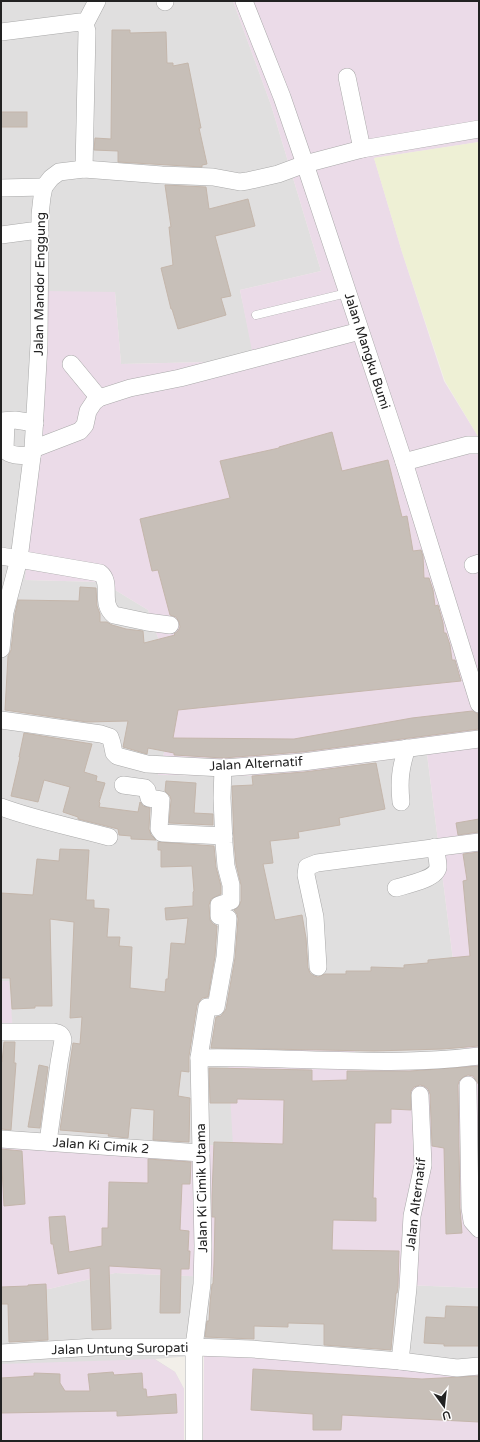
<svg xmlns="http://www.w3.org/2000/svg" width="480" height="1442" font-family="'Varela Round',sans-serif">
	<rect width="100%" height="100%" fill="#f2efe9"/>
	<g fill="#e0dfdf">
		<path d="M 1,1 L 233,1 L 271,105 L 321,271 L 240,290 L 255,361 L 121,364 L 115,292 L 25,580 L 102,582 L 148,610 L 174,682 L 171,727 L 158,775 L 278,776 L 427,754 L 465,1055 L 355,1060 L 286,986 L 289,1059 L 234,1146 L 1,1137 L 1,1033 L 9,981 L 1,981 Z"/>
		<path d="M 115,1273 L 479,1288 L 479,1371 L 204,1355 L 155,1359 L 175,1372 L 184,1389 L 184,1441 L 1,1441 L 1,1290 L 49,1289 Z"/>
	</g>
	<g fill="#ebdbe8">
		<path d="M 233,1 L 479,1 L 479,142 L 374,158 L 402,252 L 444,381 L 479,438 L 479,1288 L 115,1273 L 49,1289 L 1,1290 L 1,1137 L 233,1146 L 228,1059 L 289,1059 L 286,986 L 356,975 L 355,1060 L 465,1055 L 427,754 L 278,776 L 158,775 L 171,727 L 174,682 L 148,610 L 102,582 L 25,580 L 45,291 L 115,292 L 121,364 L 254,361 L 240,290 L 321,271 L 271,105 Z"/>
		<path d="M 1,981 L 9,981 L 13,1032 L 1,1033 Z"/>
		<path d="M 204,1355 L 479,1371 L 479,1441 L 203,1441 Z"/>
		<path d="M 154,1359 L 175,1372 L 184,1389 L 184,1441 L 1,1441 L 1,1364 Z"/>
	</g>
	<path fill="#eef0d5" d="M 479,142 L 479,438 L 445,381 L 402,252 L 374,158 Z"/>
	<g fill="#c7bfb8" stroke="#c4b6ab">
		<path d="M 112,30 L 130,30 L 130,33 L 166,32 L 167,63 L 173,63 L 173,66 L 188,63 L 201,128 L 199,128 L 207,164 L 202,165 L 202,167 L 118,162 L 118,151 L 94,150 L 95,138 L 111,139 Z"/>
		<rect x="1" y="112" width="26" height="15"/>
		<path d="M 165,185 L 206,187 L 209,209 L 248,199 L 255,226 L 215,236 L 231,296 L 221,298 L 226,315 L 178,329 L 172,309 L 171,309 L 161,268 L 173,265 L 169,227 L 171,227 Z"/>
		<path d="M 332,432 L 342,471 L 388,460 L 402,517 L 407,516 L 413,551 L 421,550 L 423,556 L 424,578 L 429,578 L 433,590 L 435,606 L 438,605 L 443,623 L 444,633 L 446,633 L 450,645 L 452,660 L 455,660 L 461,681 L 178,710 L 173,738 L 294,739 L 412,718 L 472,711 L 478,714 L 479,729 L 302,752 L 223,758 L 174,755 L 174,753 L 148,748 L 147,754 L 123,747 L 128,721 L 87,722 L 5,710 L 8,656 L 11,650 L 15,614 L 18,600 L 79,601 L 80,587 L 96,588 L 97,606 L 100,614 L 100,622 L 107,622 L 112,625 L 126,629 L 143,631 L 144,643 L 175,635 L 174,634 L 178,631 L 180,627 L 179,622 L 176,617 L 170,615 L 158,570 L 152,571 L 140,519 L 230,498 L 220,461 L 279,448 L 279,447 Z"/>
		<path d="M 24,733 L 92,744 L 84,772 L 97,776 L 96,781 L 105,783 L 99,802 L 100,803 L 99,807 L 138,812 L 140,802 L 143,806 L 150,808 L 149,829 L 151,835 L 156,840 L 131,839 L 131,836 L 119,835 L 118,829 L 78,819 L 78,817 L 63,812 L 70,787 L 44,780 L 38,802 L 11,796 L 20,757 L 19,757 Z"/>
		<path d="M 376,763 L 385,809 L 339,818 L 340,825 L 298,832 L 299,838 L 270,841 L 273,863 L 263,864 L 275,920 L 302,915 L 306,938 L 308,968 L 310,973 L 314,976 L 318,977 L 325,974 L 346,974 L 346,971 L 371,971 L 371,967 L 404,968 L 404,965 L 428,963 L 428,960 L 470,956 L 463,881 L 467,880 L 463,854 L 479,852 L 479,1046 L 443,1049 L 374,1051 L 211,1048 L 216,1017 L 221,1016 L 226,1009 L 235,958 L 238,919 L 237,914 L 234,910 L 239,906 L 241,901 L 241,885 L 236,864 L 234,842 L 232,786 L 253,785 L 252,776 L 304,772 Z"/>
		<path d="M 166,781 L 196,783 L 194,813 L 213,814 L 213,825 L 169,823 L 171,800 L 170,796 L 165,791 Z"/>
		<path d="M 479,819 L 479,832 L 458,835 L 456,823 Z"/>
		<path d="M 158,842 L 214,846 L 216,867 L 221,886 L 221,894 L 211,899 L 209,905 L 210,920 L 213,924 L 217,926 L 215,956 L 208,997 L 202,998 L 197,1005 L 189,1056 L 189,1072 L 181,1071 L 178,1096 L 190,1098 L 189,1142 L 153,1140 L 154,1110 L 131,1108 L 128,1138 L 108,1136 L 109,1134 L 60,1130 L 73,1043 L 80,1044 L 81,1031 L 82,1017 L 70,1018 L 74,922 L 50,919 L 52,1006 L 35,1006 L 35,1008 L 12,1009 L 10,978 L 1,978 L 1,893 L 33,895 L 37,859 L 59,861 L 60,849 L 89,850 L 86,900 L 94,900 L 94,908 L 109,909 L 107,937 L 120,937 L 119,946 L 132,947 L 130,988 L 165,992 L 166,979 L 168,979 L 171,943 L 185,944 L 188,918 L 166,920 L 165,908 L 193,906 L 193,892 L 194,891 L 192,866 L 161,867 L 161,850 L 158,850 Z"/>
		<path d="M 4,1042 L 15,1042 L 14,1063 L 16,1063 L 11,1130 L 1,1129 L 1,1062 L 2,1062 Z"/>
		<path d="M 39,1065 L 48,1067 L 40,1128 L 28,1127 Z"/>
		<path d="M 479,1066 L 479,1085 L 473,1076 L 468,1075 L 463,1077 L 459,1081 L 458,1085 L 460,1208 L 462,1233 L 446,1234 L 444,1148 L 432,1146 L 430,1094 L 428,1089 L 424,1086 L 420,1085 L 414,1087 L 411,1091 L 411,1110 L 391,1109 L 391,1123 L 375,1123 L 373,1198 L 376,1198 L 376,1221 L 333,1220 L 332,1250 L 399,1251 L 398,1287 L 397,1293 L 396,1293 L 391,1350 L 324,1345 L 324,1324 L 288,1323 L 288,1327 L 254,1326 L 254,1339 L 205,1337 L 207,1321 L 209,1321 L 210,1303 L 212,1284 L 213,1284 L 214,1263 L 215,1217 L 212,1217 L 212,1196 L 214,1142 L 283,1144 L 284,1100 L 237,1099 L 237,1103 L 210,1103 L 209,1068 L 312,1070 L 312,1081 L 347,1080 L 347,1071 L 410,1071 Z"/>
		<path d="M 1,1149 L 22,1151 L 25,1204 L 4,1206 Z"/>
		<path d="M 148,1159 L 191,1162 L 190,1184 L 182,1184 L 180,1230 L 189,1231 L 188,1251 L 190,1251 L 189,1269 L 181,1269 L 180,1313 L 160,1313 L 161,1269 L 109,1266 L 111,1329 L 92,1330 L 90,1268 L 58,1274 L 53,1244 L 51,1244 L 49,1217 L 65,1216 L 69,1252 L 102,1246 L 102,1228 L 108,1228 L 109,1182 L 148,1183 Z"/>
		<path d="M 46,1284 L 48,1340 L 9,1342 L 8,1304 L 1,1304 L 1,1287 L 28,1286 L 28,1285 Z"/>
		<path d="M 446,1306 L 479,1307 L 479,1346 L 444,1346 L 444,1344 L 424,1343 L 426,1317 L 445,1318 Z"/>
		<path d="M 253,1369 L 422,1379 L 479,1376 L 479,1422 L 342,1415 L 341,1430 L 313,1430 L 313,1414 L 251,1410 Z"/>
		<path d="M 113,1372 L 114,1375 L 142,1373 L 143,1389 L 146,1389 L 147,1397 L 176,1394 L 177,1413 L 117,1416 L 117,1411 L 1,1413 L 1,1378 L 34,1376 L 34,1373 L 60,1374 L 60,1383 L 65,1391 L 90,1391 L 88,1374 Z"/>
	</g>
	<g fill="none" stroke-linecap="round" stroke-linejoin="round">
		<g stroke="#a9a9a9" stroke-width="9">
			<path id="service" d="M 256,315 L 347,293"/>
		</g>
		<g stroke="#a9a9a9" stroke-width="18">
			<g id="minor">
				<path d="M 244,1 L 282,97 L 305,164 L 404,462 L 479,704"/>
				<path d="M 165,2 L 165,1"/>
				<path d="M 1,32 L 80,22 L 85,24"/>
				<path d="M 347,77 L 362,149"/>
				<path d="M 84,169 L 87,31 L 85,24 L 97,1"/>
				<path d="M 1,188 L 44,187"/>
				<path d="M 1,235 L 31,231 L 40,233"/>
				<path d="M 71,364 L 99,398"/>
				<path d="M 1,421 L 15,420 L 35,423"/>
				<path d="M 6,421 L 5,450 C 11,457 24,455 32,456"/>
				<path d="M 33,449 L 80,431 L 85,425 L 88,411 L 94,402 L 99,398 L 130,388 L 180,378 L 360,331"/>
				<path d="M 404,462 L 468,445 L 479,445"/>
				<path d="M 1,556 L 100,573 C 113,583 99,603 114,615 L 147,622 L 170,625"/>
				<path d="M 473,565 L 479,563"/>
				<path d="M 1,649 L 5,612 L 19,559 L 33,449 L 39,344 L 40,215 L 42,197 L 44,187 L 51,178 L 59,172 L 84,169 L 162,175 L 213,177 L 240,182 L 247,181 L 278,174 L 305,164 L 362,149 L 479,129"/>
				<path d="M 1,720 L 101,734 L 110,737 L 112,743 L 114,753 L 117,756 L 147,764 L 223,768 L 303,762 L 479,739"/>
				<path d="M 223,768 L 222,798 L 224,843 L 226,866 L 231,885 L 231,901 L 219,905 L 219,916 L 228,918 L 225,957 L 216,1007 L 207,1007 L 199,1058 L 203,1246 L 202,1284 L 194,1347 L 252,1349 L 400,1361 L 457,1368 L 479,1366"/>
				<path d="M 123,785 L 145,788 L 147,790 L 149,798 L 161,800 L 159,829 L 162,833 L 224,836"/>
				<path d="M 401,802 C 399,782 400,768 407,748"/>
				<path d="M 1,807 C 36,820 73,827 109,837"/>
				<path d="M 396,888 C 406,885 437,879 438,867 C 438,860 436,853 435,847"/>
				<path d="M 318,967 L 315,917 L 306,875 L 307,867 L 317,863 L 479,842"/>
				<path d="M 1,1032 L 54,1032 C 59,1033 62,1034 63,1040 L 59,1063 L 48,1142"/>
				<path d="M 199,1058 C 292,1056 386,1068 479,1056"/>
				<path d="M 468,1085 L 470,1208 L 472,1221 L 479,1229"/>
				<path d="M 1,1139 L 201,1153"/>
				<path d="M 1,1353 L 95,1347 L 194,1347 L 194,1441"/>
				<path d="M 400,1361 L 408,1288 L 412,1216 L 423,1165 L 420,1095"/>
			</g>
		</g>
		<use href="#service" stroke="#fff" stroke-width="8"/>
		<use href="#minor" stroke="#fff" stroke-width="17"/>
	</g>
	<g text-anchor="middle" dominant-baseline="central" stroke-width="3" stroke-linejoin="round" paint-order="stroke">
		<g font-size="13" fill="#222" stroke="#fff">
			<text transform="translate(40 284) rotate(-89)">Jalan Mandor Enggung</text>
			<text transform="translate(367 351) rotate(72)">Jalan Mangku Bumi</text>
			<text transform="translate(256 764) rotate(-3)">Jalan Alternatif</text>
			<text transform="translate(101 1146) rotate(4)">Jalan Ki Cimik 2</text>
			<text transform="translate(202 1188) rotate(-91)">Jalan Ki Cimik Utama</text>
			<text transform="translate(416 1204) rotate(-83)">Jalan Alternatif</text>
			<text transform="translate(120 1349) rotate(-1)">Jalan Untung Suropati</text>
		</g>
	</g>
	<rect width="480" height="1442" fill="none" stroke="#222222" stroke-width="4"/>
	<g transform="translate(444 1406) rotate(165)" stroke="#ffffff" stroke-width="3" paint-order="stroke">
	<path d="M0-3L7 15L0 10L-7 15Z" fill="#222222"/>
	<text y="-6" font-size="11" font-weight="bold" text-anchor="middle" fill="#222222">U</text>
	</g>
</svg>
